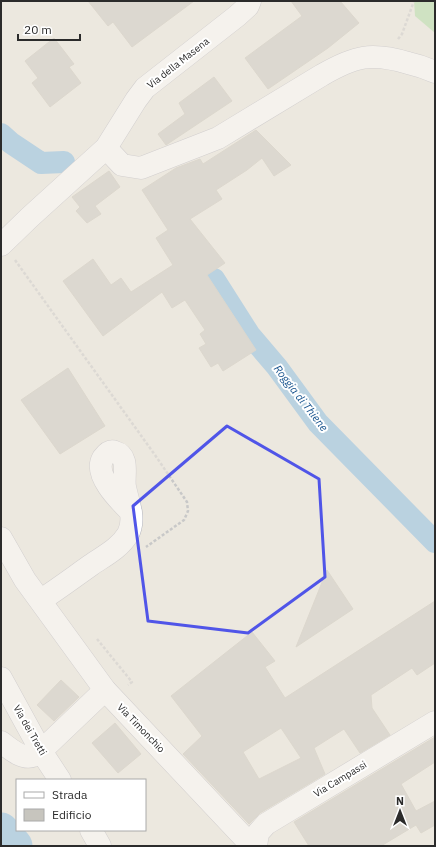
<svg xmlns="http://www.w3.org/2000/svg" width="436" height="847" font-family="'IBM Plex Sans',sans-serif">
	<rect width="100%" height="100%" fill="#ece8df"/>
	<path fill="#acdca1" d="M 414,1 L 435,1 L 435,33 L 415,16 Z"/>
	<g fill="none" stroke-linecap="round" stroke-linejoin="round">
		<g stroke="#7db8e3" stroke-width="22">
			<path d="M 1,134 L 11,143 L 41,163 L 64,162"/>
			<path d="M 214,279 L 249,334 L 277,367 L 318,423 L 435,542"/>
		</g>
		<path stroke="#7db8e3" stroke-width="37" d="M 1,831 L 14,846"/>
	</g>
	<g fill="#c7c5be" stroke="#c7c4b9" fill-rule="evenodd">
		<path d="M 88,1 L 194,1 L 132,47 L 113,22 L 108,26 Z"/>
		<path d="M 291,1 L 340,1 L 359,23 L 328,48 L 268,89 L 245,58 L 302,16 Z"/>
		<path d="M 54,38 L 74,64 L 69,67 L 81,83 L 50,107 L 32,83 L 38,78 L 25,61 Z"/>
		<path d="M 214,77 L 232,101 L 166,145 L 158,134 L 185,114 L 179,103 Z"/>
		<path d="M 256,130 L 291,165 L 274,176 L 262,158 L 247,170 L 216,190 L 222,199 L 190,219 L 225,263 L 207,275 L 256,350 L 223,371 L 218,363 L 211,367 L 199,348 L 206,344 L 200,334 L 205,330 L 185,300 L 172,308 L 162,292 L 103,336 L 63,281 L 93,259 L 111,285 L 121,278 L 131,292 L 173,265 L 156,238 L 168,230 L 142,190 L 176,168 L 200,159 L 203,164 Z"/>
		<path d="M 109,171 L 120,187 L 95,206 L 101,214 L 87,223 L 76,211 L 80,207 L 72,197 Z"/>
		<path d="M 68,368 L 105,426 L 60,454 L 21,400 Z"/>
		<path d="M 327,570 L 353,609 L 296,647 Z"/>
		<path d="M 435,601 L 435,663 L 417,675 L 412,668 L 371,695 L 372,708 L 390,735 L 360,753 L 344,729 L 314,748 L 325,774 L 260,813 L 249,824 L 183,754 L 202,736 L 171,696 L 252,632 L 275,661 L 265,667 L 285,698 ZM 281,728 L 301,758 L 259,779 L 243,752 Z"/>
		<path d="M 61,680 L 79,697 L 54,721 L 37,705 Z"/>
		<path d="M 115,723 L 141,754 L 118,773 L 92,743 Z"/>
		<path d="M 435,737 L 435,762 L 401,784 L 416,811 L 435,801 L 435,825 L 421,833 L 416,825 L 381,846 L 309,846 L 294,822 Z"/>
	</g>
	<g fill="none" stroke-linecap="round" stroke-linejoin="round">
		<g stroke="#b2b3bd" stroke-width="23">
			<g id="minor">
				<path d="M 106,148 L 122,165 L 141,168 L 218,138 L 322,75 C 355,56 371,52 408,63 C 417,65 426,68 435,72"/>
				<path d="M 1,245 L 30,217 L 106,148 L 136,100 L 145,88 L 237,16 L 248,6 L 250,1"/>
				<path d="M 1,538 L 25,580 L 105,690 L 252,846"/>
				<path d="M 41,600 C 58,589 74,577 91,565 C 104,556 120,548 128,534 C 136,519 128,502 125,487 C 123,476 130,456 115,452 C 110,450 106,454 103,458 C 93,475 120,501 131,512"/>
				<path d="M 1,678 L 41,751 L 60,780"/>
				<path d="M 1,742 C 9,748 22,760 33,756 C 36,755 39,753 41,751 L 105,690"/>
				<path d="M 91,830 L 100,846"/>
				<path d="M 256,846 L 258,833 L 266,824 L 435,722"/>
			</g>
		</g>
		<g stroke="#c8c8c8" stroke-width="2.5" stroke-dasharray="3 2" stroke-linecap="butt">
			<path d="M 398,39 L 402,34 L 414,1"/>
			<path d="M 15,260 L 155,455 L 187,502 L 188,511 L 184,520 L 146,547"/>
			<path d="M 97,639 L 132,682 L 128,685"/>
		</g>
		<use href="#minor" stroke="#fff" stroke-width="22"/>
	</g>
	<path d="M0 0H436V847H0ZM 227,426 L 319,479 L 325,577 L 248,633 L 148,621 L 133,506 Z" fill="#ece8df" fill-opacity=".55" fill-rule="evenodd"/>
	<path fill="none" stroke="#5055e8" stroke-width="3" stroke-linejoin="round" d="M 227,426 L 319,479 L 325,577 L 248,633 L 148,621 L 133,506 Z"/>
	<g text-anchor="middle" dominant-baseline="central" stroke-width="4" stroke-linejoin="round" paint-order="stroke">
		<g font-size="10" fill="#2b2b2b" stroke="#fff">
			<text transform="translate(178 63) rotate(-38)">Via della Masena</text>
			<text transform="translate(141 728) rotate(46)">Via Timonchio</text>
			<text transform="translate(30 730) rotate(60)">Via dei Tretti</text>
			<text transform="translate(340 779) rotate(-31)">Via Campassi</text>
		</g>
		<g font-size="11" font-style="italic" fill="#1b568f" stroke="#fff">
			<text transform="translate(301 398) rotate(52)">Roggia di Thiene</text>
		</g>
	</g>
	<rect width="436" height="847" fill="none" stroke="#2b2b2b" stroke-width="4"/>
	<rect x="16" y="779" width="130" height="52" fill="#ffffff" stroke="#aaaaaa"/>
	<rect x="24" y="792" width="20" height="6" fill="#ffffff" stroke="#aaaaaa"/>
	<text x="52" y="799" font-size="12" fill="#2b2b2b">Strada</text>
	<rect x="24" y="809" width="20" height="12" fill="#c7c5be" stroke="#aaaaaa"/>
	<text x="52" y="819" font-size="12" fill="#2b2b2b">Edificio</text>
	<g transform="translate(400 811)" stroke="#ffffff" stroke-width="3" paint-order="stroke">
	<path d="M0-3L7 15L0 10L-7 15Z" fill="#2b2b2b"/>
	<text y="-6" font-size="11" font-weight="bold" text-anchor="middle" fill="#2b2b2b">N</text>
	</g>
	<path d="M18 34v6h62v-6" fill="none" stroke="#2b2b2b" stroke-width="2"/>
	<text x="24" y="34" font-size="12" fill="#2b2b2b" stroke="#ffffff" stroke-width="3" paint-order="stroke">20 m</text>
</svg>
